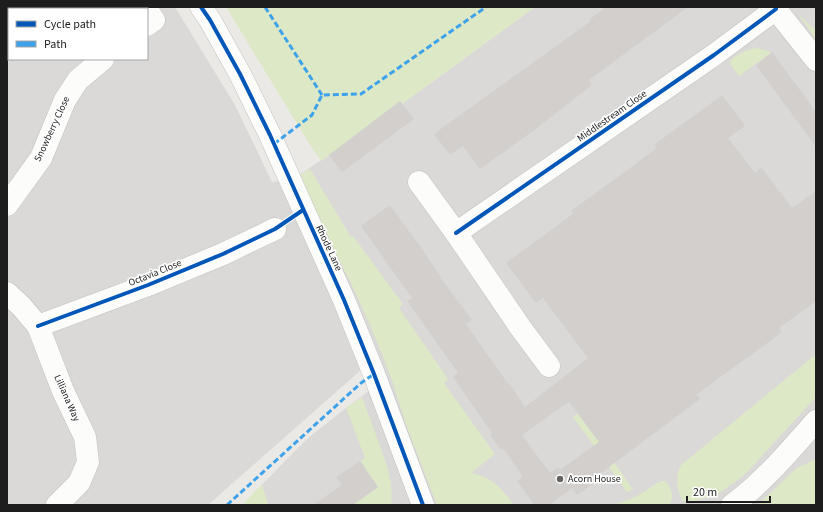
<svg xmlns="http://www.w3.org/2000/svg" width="823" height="512" font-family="'Source Sans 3',sans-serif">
	<rect width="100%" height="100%" fill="#ebe9e6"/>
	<g fill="#dad9d7" fill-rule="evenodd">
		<path d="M 7,7 L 175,7 L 235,105 L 272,182 L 285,181 L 362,369 L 208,505 L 7,505 ZM 9,9 L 147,9 L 147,59 L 9,59 Z"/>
		<path d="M 535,7 L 816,7 L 816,505 L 242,505 L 288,458 L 308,438 L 346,408 L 378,384 L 298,176 L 402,104 Z"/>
	</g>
	<g fill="#dde8c6">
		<path d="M 226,7 L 535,7 L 402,104 L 321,161 L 308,142 Z"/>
		<path d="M 798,14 L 816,31 L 816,39 Z"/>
		<path d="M 757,48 L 769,51 L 771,53 L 739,76 L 729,62 C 737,54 746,50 757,48 Z"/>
		<path d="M 310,169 L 351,237 L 353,236 L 403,304 L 399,308 L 448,379 L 444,383 L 495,454 L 471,473 C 493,478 501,487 514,505 L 437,505 L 407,427 L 391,377 L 371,327 L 351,283 L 322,227 L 298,176 Z"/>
		<path d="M 816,354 L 816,397 L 749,470 L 738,480 L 716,495 L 691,502 L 683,501 C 676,491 675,475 681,465 Z"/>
		<path d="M 362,397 C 367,411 373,426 378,441 C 386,462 394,482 391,505 L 356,505 L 355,503 L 378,487 L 360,461 L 365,458 L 346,408 Z"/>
		<path d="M 579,413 L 585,422 L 633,489 L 627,492 L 573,417 Z"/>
		<path d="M 816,459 L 816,505 L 757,505 L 797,468 Z"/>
		<path d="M 661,481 L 665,481 C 672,487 674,496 670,505 L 612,505 C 623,502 635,498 645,491 C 650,488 655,484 661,481 Z"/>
		<path d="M 262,484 L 268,505 L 242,505 Z"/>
	</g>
	<g fill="#d2cfcd" fill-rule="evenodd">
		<path d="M 606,7 L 688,7 L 589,80 L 592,85 L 537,128 L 480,169 L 463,146 L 450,155 L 434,134 L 591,21 L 590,19 Z"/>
		<path d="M 772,52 L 816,112 L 816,147 L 756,65 Z"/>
		<path d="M 722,95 L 745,126 L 728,138 L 755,173 L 761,167 L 792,208 L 816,191 L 816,301 L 779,328 L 782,332 L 696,395 L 700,399 L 601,473 L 603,476 L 577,495 L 572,488 L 549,505 L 534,505 L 517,481 L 523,477 L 503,448 L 501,450 L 490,435 L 492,433 L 453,377 L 458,373 L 407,301 L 412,298 L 361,226 L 390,205 L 422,249 L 441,277 L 440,277 L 472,320 L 466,324 L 508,384 L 509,383 L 525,407 L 588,358 L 543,298 L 536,303 L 506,263 L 573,214 L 571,211 L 585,201 L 657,148 L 654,145 ZM 569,402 L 599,442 L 560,470 L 558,467 L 550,473 L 522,435 L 564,405 L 565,405 Z"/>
		<path d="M 400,101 L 414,119 L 342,172 L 329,155 Z"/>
		<path d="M 360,461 L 378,487 L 353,505 L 313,505 L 342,485 L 336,477 Z"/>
	</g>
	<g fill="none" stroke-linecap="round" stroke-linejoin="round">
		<g stroke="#c2c1c0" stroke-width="23">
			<g id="minor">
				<path d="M 201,7 L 210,20 L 240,74 L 270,135 L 344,300 L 374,374 L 423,505"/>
				<path d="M 774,7 L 816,60"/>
				<path d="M 147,10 L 154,20 L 147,25"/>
				<path d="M 419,182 L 456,233 L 520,327 L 549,366"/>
				<path d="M 7,205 L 41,158 L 65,100 L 78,80 L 103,59"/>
				<path d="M 456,233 L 714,55 L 776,9"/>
				<path d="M 7,293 L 21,306 L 38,326 L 63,391 L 85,437 L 88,462 L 79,483 L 57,505"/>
				<path d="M 38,326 L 148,285 L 223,254 L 275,229"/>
				<path d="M 732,505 C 763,483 791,449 816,421"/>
			</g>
		</g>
		<use href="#minor" stroke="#fcfcfb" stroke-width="22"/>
		<g stroke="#3da2ea" stroke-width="3" stroke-dasharray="6 3" stroke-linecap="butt">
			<path d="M 265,7 L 322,95"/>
			<path d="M 274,144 L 312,115 L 322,95 L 361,94 L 486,7"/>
			<path d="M 227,505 L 361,383 L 374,374"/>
		</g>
		<g stroke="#fff" stroke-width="6">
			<g id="cycleway">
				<path d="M 201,7 L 210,20 L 240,74 L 270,135 L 344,300 L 374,374 L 423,505"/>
				<path d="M 456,233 L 714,55 L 776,9"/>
				<path d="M 38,326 L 148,285 L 223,254 L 275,229 L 303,210"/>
			</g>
		</g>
		<use href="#cycleway" stroke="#0057b8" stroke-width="4"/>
	</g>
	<circle fill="#656463" stroke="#fff" stroke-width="1.5" cx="560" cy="479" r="4"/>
	<g text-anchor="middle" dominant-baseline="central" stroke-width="3.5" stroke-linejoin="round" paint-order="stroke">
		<g font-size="10" fill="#1d1d1d" stroke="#fff">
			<text transform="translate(612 116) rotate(-35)">Middlestream Close</text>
			<text transform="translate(52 129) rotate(-65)">Snowberry Close</text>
			<text transform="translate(329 248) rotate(65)">Rhode Lane</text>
			<text transform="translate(155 273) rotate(-22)">Octavia Close</text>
			<text transform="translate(67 398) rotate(66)">Lilliana Way</text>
		</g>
		<g font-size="10" fill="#1d1d1d" stroke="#fff" text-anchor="start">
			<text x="568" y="479">Acorn House</text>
		</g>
	</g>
	<rect width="823" height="512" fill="none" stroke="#1d1d1d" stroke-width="16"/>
	<rect x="8" y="8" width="140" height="52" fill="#ffffff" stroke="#a5a5a5"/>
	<rect x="16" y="21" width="20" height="6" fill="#0057b8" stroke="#a5a5a5"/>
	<text x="44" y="28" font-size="12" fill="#1d1d1d">Cycle path</text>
	<rect x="16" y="41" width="20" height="6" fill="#3da2ea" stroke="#a5a5a5"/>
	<text x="44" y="48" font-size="12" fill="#1d1d1d">Path</text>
	<path d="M687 496v6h83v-6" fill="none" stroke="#1d1d1d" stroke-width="2"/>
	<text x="693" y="496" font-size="12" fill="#1d1d1d" stroke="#ffffff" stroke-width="3" paint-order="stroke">20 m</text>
</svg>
